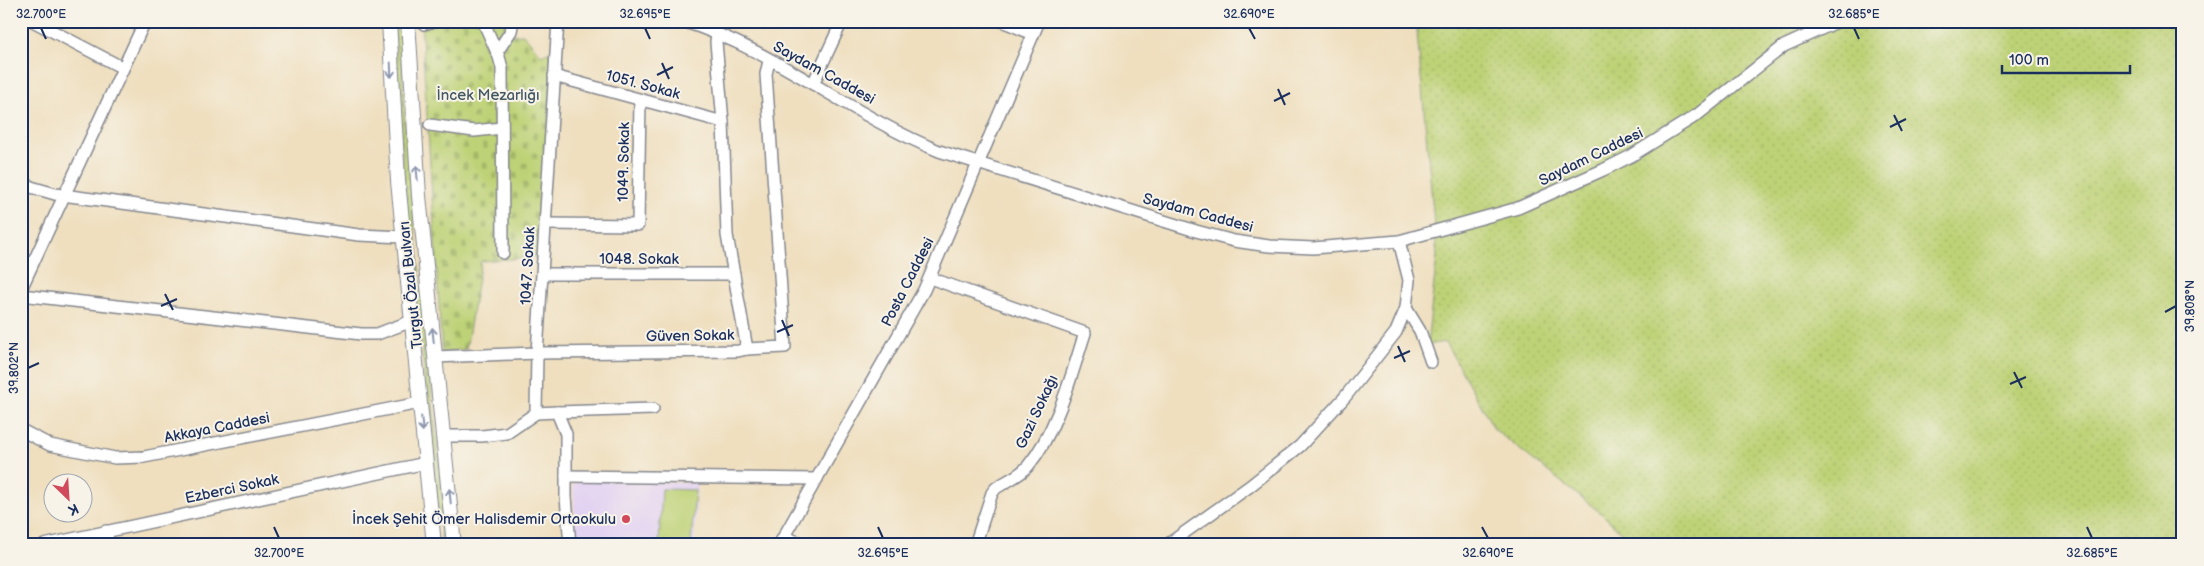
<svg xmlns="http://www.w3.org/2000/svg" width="2204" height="566" font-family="'Balsamiq Sans',sans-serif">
	<defs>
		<pattern id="green-dots" width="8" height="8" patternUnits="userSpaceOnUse" patternTransform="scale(1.25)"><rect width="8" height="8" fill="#bdd276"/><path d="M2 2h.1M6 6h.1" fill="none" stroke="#a2b568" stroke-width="1.8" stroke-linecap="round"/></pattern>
		<pattern id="cemetery-stones" width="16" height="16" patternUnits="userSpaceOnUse" patternTransform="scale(1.25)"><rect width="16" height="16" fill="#bdd276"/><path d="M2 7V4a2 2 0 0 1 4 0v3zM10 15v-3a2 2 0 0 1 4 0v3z" fill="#a2b568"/></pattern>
	</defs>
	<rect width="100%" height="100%" fill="#f7f3e8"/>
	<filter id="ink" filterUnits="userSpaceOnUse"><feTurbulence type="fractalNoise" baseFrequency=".02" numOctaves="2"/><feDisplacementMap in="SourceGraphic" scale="10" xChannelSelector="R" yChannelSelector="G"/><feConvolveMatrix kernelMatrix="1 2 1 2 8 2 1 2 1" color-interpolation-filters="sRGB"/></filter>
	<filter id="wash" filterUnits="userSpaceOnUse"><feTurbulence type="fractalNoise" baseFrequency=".0096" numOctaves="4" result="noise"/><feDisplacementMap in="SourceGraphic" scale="20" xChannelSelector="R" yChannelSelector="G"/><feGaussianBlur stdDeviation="1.12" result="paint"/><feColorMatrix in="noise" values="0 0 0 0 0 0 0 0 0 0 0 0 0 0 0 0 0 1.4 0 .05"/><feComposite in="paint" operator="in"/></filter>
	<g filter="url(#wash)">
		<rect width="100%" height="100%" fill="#efdfbf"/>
		<path fill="#e3d3f2" d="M 579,480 L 697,483 L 694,545 L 576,545 L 573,485 Z"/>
		<g fill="url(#green-dots)" stroke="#6c806a">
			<path d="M 394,21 L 400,21 L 406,140 L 447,545 L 442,545 L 403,168 Z"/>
			<path d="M 1416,21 L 2183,21 L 2183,545 L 1634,545 L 1602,514 L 1495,430 L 1445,342 L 1427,345 L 1437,256 Z"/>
		</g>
		<path fill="url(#cemetery-stones)" stroke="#6c806a" d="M 421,21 L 508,21 L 507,35 L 523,34 L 541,55 L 548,52 L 553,57 L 539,257 L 481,261 L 466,349 L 442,353 Z"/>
		<path fill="#bdd276" stroke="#6c806a" d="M 662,489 L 695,490 L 691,545 L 659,545 Z"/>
	</g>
	<g filter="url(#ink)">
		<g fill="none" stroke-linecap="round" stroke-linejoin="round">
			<g stroke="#85878e" stroke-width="14">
				<g id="minor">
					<path d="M 33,21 L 123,68"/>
					<path d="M 483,21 L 499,57 L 502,68 L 503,253"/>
					<path d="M 682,21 C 774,49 850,115 939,151 L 1196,231 L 1234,241 L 1269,246 L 1313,248 L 1399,241 L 1518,208 L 1603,170 L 1631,156 L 1697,115 L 1784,46 L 1839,21"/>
					<path d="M 1002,21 L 1033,34"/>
					<path d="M 424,24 L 435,21"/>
					<path d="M 497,52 L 511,31 L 513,21"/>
					<path d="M 554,76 L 723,122"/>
					<path d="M 813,84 L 842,21"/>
					<path d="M 430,125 L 474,131 L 502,128"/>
					<path d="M 21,180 L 31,187 L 55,194 L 359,235 L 403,237"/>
					<path d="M 545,224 L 638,225 L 640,100"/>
					<path d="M 543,274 L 734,274"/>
					<path d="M 930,278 L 1085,333 C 1071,376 1057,431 1028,466 C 1020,476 1006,481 996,488 L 992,493 L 975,545"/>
					<path d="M 21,289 L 145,21"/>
					<path d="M 21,295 L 361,334 L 377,334 L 412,321"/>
					<path d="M 1406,308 L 1420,331 L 1431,362"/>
					<path d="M 747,349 L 785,347 L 766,74 L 769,61"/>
					<path d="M 435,357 L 537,353 L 738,351 L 747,349 L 727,235 L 723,122 L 716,42 L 717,33"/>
					<path d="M 557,412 L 653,409"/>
					<path d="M 536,413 L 557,412 L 566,434 L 566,497 L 570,545"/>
					<path d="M 21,430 L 50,445 L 115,458 L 144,457 L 420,403"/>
					<path d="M 443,436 L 482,436 L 507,433 L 536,413 L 537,353 L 558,21"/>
					<path d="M 566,476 L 817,479"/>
					<path d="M 106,531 L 109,545"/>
					<path d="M 784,537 L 807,545"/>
					<path d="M 44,545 L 426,463"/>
					<path d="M 779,545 L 924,290 L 1039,21"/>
					<path d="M 1167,545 L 1250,486 L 1300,446 L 1345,397 L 1396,332 L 1406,308 L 1409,280 L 1399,241"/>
				</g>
			</g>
			<g stroke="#85878e" stroke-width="16">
				<g id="major">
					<path d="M 389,21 L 398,181 L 434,545"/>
					<path d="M 408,21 L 419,196 L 454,545"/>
				</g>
			</g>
			<use href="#minor" stroke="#fff" stroke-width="11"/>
			<use href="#major" stroke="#fff" stroke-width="14"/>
		</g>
		<defs><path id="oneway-shaft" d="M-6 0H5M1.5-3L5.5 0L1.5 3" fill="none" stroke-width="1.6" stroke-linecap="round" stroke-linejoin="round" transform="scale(1.25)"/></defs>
		<g stroke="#8d97ae">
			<use href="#oneway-shaft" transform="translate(391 70) rotate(88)"/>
			<use href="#oneway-shaft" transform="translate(417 173) rotate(-95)"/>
			<use href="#oneway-shaft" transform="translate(433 335) rotate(-96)"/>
			<use href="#oneway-shaft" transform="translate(422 424) rotate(84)"/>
			<use href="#oneway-shaft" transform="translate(450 496) rotate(-96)"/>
		</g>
	</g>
	<path fill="none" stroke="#1b2f5e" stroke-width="2" d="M 41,28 L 46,39M 645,28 L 650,39M 1249,28 L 1255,39M 1854,28 L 1859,39M 662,63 L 669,79M 657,75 L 673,67M 1278,89 L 1285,105M 1274,101 L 1290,93M 1894,115 L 1902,131M 1890,127 L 1906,119M 165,294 L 173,310M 161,306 L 177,299M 2165,312 L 2176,306M 782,320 L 789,336M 777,332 L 793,325M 1398,346 L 1405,362M 1394,358 L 1410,351M 28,368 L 39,363M 2014,372 L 2022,388M 2010,384 L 2026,377M 274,527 L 279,538M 878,527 L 883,538M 1482,527 L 1488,538M 2087,527 L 2092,538"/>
	<circle fill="#d1495b" stroke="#f7f3e8" stroke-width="2" cx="626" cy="519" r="5"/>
	<g text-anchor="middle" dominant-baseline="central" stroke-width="4" stroke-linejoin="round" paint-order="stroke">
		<g font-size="15" fill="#1b2f5e" stroke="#f7f3e8">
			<text transform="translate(824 73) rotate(29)">Saydam Caddesi</text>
			<text transform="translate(643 85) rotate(15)">1051. Sokak</text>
			<text transform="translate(1591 157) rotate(-26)">Saydam Caddesi</text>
			<text transform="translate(624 162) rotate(-89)">1049. Sokak</text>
			<text transform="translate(1198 213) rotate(15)">Saydam Caddesi</text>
			<text x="639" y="259">1048. Sokak</text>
			<text transform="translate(528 266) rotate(-87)">1047. Sokak</text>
			<text transform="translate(908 282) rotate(-63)">Posta Caddesi</text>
			<text transform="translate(411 285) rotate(-96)">Turgut Özal Bulvarı</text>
			<text transform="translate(690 336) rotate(-1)">Güven Sokak</text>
			<text transform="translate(1037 412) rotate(-65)">Gazi Sokağı</text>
			<text transform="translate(217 428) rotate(-11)">Akkaya Caddesi</text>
			<text transform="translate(232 489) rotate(-12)">Ezberci Sokak</text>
		</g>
		<g font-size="15" fill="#445864" stroke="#f7f3e8">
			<text x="488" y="95">İncek Mezarlığı</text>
		</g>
		<g font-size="15" fill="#1b2f5e" stroke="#f7f3e8" text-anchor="end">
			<text x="616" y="519">İncek Şehit Ömer Halisdemir Ortaokulu</text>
		</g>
	</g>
	<rect width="2204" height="566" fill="none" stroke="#f7f3e8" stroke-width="55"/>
	<g transform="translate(68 498) rotate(155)"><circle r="24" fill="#f7f3e8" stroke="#9fa5b1"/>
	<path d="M0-4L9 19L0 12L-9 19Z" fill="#d1495b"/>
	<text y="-8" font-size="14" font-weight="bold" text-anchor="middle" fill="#1b2f5e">K</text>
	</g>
	<path d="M2002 65v8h128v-8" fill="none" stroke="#1b2f5e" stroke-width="2.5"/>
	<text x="2009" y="65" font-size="15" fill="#1b2f5e" stroke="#f7f3e8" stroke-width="4" paint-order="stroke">100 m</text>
	<rect x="28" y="28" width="2148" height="510" fill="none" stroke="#1b2f5e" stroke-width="2"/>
	<g font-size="12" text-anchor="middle" fill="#1b2f5e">
		<text x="41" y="18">32.700°E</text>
		<text x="645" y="18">32.695°E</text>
		<text x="1249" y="18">32.690°E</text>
		<text x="1854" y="18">32.685°E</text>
		<text transform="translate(2190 306) rotate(-90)" y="4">39.808°N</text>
		<text transform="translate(14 368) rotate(-90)" y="4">39.802°N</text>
		<text x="279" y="557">32.700°E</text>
		<text x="883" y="557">32.695°E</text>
		<text x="1488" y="557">32.690°E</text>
		<text x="2092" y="557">32.685°E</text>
	</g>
</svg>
